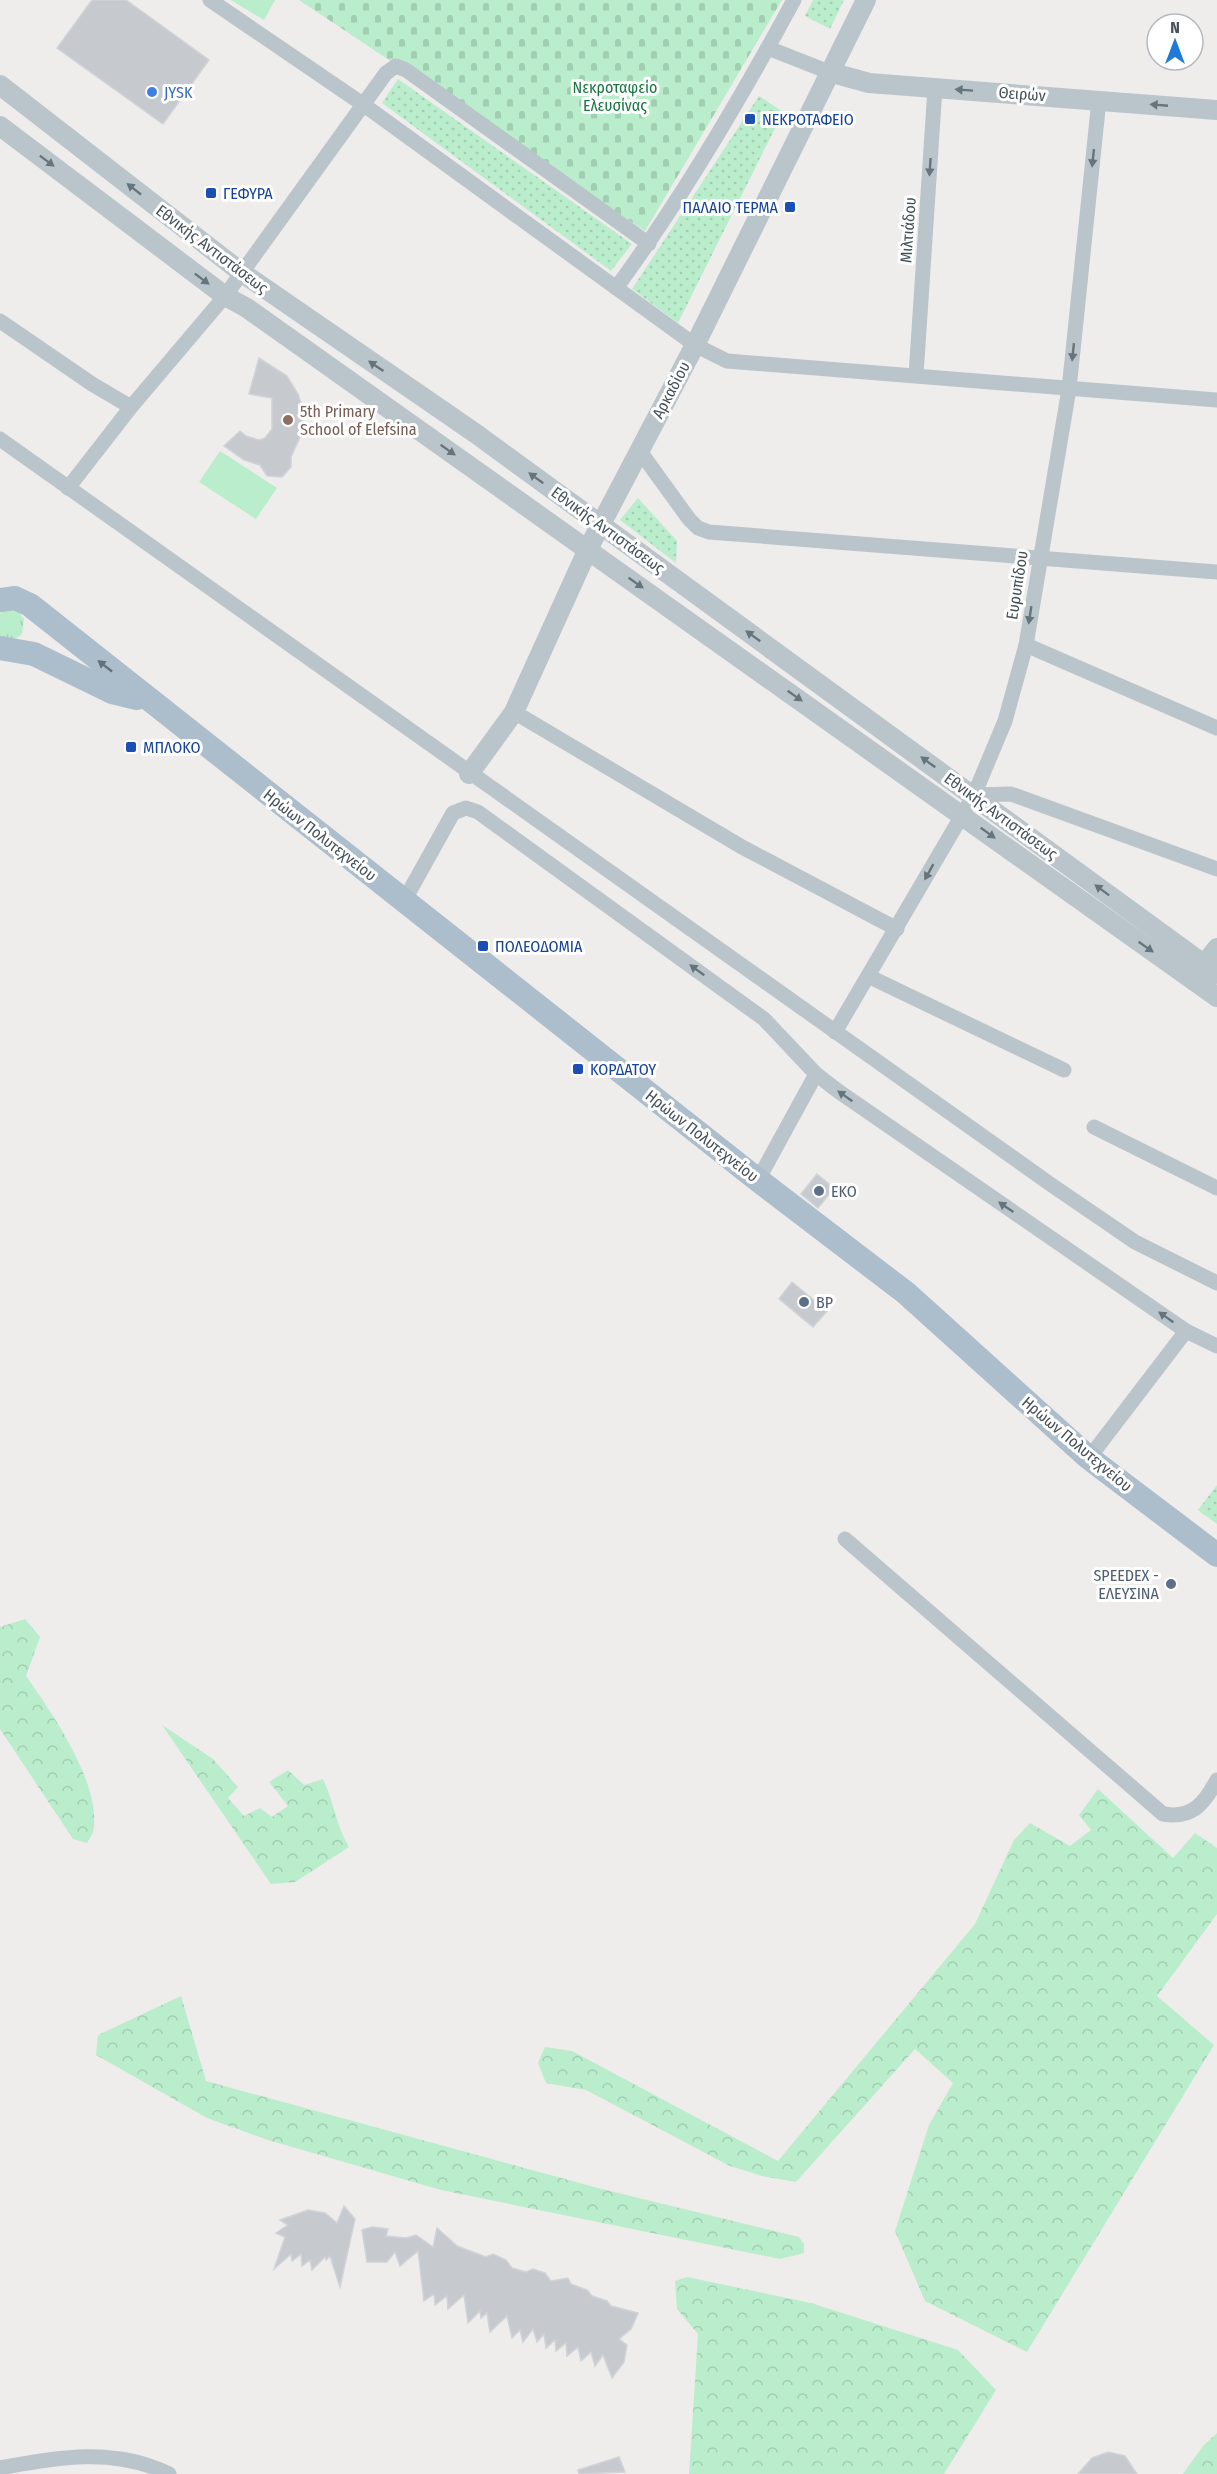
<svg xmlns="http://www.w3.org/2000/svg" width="1217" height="2474" font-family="'Fira Sans Condensed',sans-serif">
	<defs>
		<pattern id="grass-tufts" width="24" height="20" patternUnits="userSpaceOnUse" patternTransform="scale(1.5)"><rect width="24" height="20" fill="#baedcb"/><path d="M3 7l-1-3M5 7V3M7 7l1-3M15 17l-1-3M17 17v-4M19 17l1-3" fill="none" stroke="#a1cdb1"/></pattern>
		<pattern id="forest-crowns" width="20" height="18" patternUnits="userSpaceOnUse" patternTransform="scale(1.5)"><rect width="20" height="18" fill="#baedcb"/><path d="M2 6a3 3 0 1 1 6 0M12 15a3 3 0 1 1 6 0" fill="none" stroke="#a1cdb1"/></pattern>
		<pattern id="cemetery-stones" width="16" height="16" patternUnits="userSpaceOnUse" patternTransform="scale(1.5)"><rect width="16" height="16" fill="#baedcb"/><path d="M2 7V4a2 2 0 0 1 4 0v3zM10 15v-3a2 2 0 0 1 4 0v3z" fill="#a1cdb1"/></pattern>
		<pattern id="park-dots" width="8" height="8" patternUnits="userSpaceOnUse" patternTransform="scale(1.5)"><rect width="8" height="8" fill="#baedcb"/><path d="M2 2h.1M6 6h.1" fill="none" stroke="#a1cdb1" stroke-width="1.8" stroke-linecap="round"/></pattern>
	</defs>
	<rect width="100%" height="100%" fill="#efecec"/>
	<path fill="url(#grass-tufts)" d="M 8,609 L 18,611 L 24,619 L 22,634 L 14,640 L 0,637 L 0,613 Z"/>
	<g fill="url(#forest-crowns)">
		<path d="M 25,1619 L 40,1637 L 26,1676 C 52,1713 98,1779 94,1826 C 94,1832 90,1838 87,1843 L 73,1839 L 0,1729 L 0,1627 Z"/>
		<path d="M 162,1725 L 213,1759 L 238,1787 L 228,1798 L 244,1816 L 260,1808 L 272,1817 L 288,1806 L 269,1782 L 288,1770 L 304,1785 L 323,1779 C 334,1802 336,1826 349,1847 L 295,1882 L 271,1884 Z"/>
		<path d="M 1098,1789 L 1173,1858 L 1195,1833 L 1217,1848 L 1217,1914 L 1157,1996 L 1214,2045 L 1027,2352 L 925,2301 L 895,2231 L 929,2125 L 953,2083 L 915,2049 L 796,2182 L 762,2176 L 730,2166 L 586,2090 L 546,2083 L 538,2063 L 545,2047 L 572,2051 L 778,2161 L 975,1924 L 1014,1840 L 1030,1823 L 1070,1846 L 1091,1830 L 1079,1815 Z"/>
		<path d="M 181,1996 L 206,2081 L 598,2188 L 799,2237 L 804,2244 L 804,2253 L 780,2259 L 441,2190 L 268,2140 L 207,2118 L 96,2055 L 98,2035 Z"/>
		<path d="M 687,2277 L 811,2303 L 958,2350 L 996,2390 L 944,2474 L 689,2474 L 698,2334 L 677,2309 L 675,2281 Z"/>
		<path d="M 1217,2433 L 1217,2474 L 1183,2474 L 1203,2446 Z"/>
	</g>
	<path fill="url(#cemetery-stones)" d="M 299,0 L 782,0 L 645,231 Z"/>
	<g fill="url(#park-dots)">
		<path d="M 813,0 L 844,0 L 830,29 L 805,16 Z"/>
		<path d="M 398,79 L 632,244 L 611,271 L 382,103 Z"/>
		<path d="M 759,96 L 783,112 L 678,323 L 632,289 Z"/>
		<path d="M 638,498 L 677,541 L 676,563 L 620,520 Z"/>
		<path d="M 1217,1485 L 1217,1524 L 1198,1510 Z"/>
	</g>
	<g fill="#baedcb">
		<path d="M 231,0 L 275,0 L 264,20 Z"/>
		<path d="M 220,451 L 277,488 L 256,519 L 199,482 Z"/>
	</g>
	<g fill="#c6cacf" stroke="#d0d3d8" stroke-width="1.5">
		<path d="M 92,0 L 126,0 L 209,60 L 163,124 L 57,48 Z"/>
		<path d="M 259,358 L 287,376 L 298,394 L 303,409 L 301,435 L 291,457 L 291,467 L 282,477 L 267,476 L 260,465 L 244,460 L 224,446 L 240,431 L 246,436 L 259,440 L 265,438 L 272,429 L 272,398 L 249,394 Z"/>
		<path d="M 817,1174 L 834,1188 L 818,1208 L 801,1194 Z"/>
		<path d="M 792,1282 L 827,1311 L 813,1327 L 779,1299 Z"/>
		<path d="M 344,2206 L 355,2219 L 340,2287 L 330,2256 L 326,2260 L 325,2257 L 312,2270 L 310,2260 L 302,2266 L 301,2254 L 292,2261 L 291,2254 L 274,2269 L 285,2237 L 276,2233 L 288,2225 L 280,2220 L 308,2210 L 325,2213 L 337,2223 Z"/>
		<path d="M 372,2227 L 388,2229 L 386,2236 L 406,2238 L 416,2235 L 433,2247 L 437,2228 L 457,2246 L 486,2257 L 493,2254 L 506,2260 L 512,2268 L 526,2272 L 533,2269 L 545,2273 L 551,2281 L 568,2278 L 571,2284 L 587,2290 L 592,2296 L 607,2301 L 611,2306 L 638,2313 L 631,2329 L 619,2339 L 627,2345 L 624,2362 L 612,2378 L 603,2355 L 595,2366 L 591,2352 L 581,2361 L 578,2347 L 567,2356 L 566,2343 L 556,2351 L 555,2340 L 546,2348 L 544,2334 L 537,2342 L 533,2329 L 523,2342 L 520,2330 L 512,2338 L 507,2316 L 490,2332 L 487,2313 L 481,2318 L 480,2311 L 468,2323 L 464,2295 L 448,2309 L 447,2296 L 435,2305 L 434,2294 L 424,2301 L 418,2251 L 400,2266 L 395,2252 L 387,2262 L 367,2262 L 362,2230 Z"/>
		<path d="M 1108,2452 L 1125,2456 L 1137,2474 L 1078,2474 L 1092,2458 Z"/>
		<path d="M 619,2457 L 625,2472 L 579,2474 L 578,2470 Z"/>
	</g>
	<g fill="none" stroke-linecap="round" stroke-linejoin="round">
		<g stroke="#bac5cb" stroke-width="15">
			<path d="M 210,0 L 364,105 L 695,345 L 727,361 L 1217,400"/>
			<path d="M 768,48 L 829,72"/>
			<path d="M 616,288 C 682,199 741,98 794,0"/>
			<path d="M 0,321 L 92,384 L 131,407"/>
			<path d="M 916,375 L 935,88"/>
			<path d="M 0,439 L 1053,1186 L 1135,1242 L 1217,1283"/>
			<path d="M 639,450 L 689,519 L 698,528 L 709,532 L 1217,572"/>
			<path d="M 68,488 L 131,407 L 225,296 L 386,73 L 396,66 L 406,70 L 649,244"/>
			<path d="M 1026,645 L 1217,728"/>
			<path d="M 514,712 L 742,847 L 897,929"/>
			<path d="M 974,795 L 1011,794 L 1217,869"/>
			<path d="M 404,901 L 453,813 L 466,808 L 478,812 L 764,1019 L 816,1074 L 838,1091 L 1186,1331 L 1217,1346"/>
			<path d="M 870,977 L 1064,1070"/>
			<path d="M 835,1032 L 974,795 L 1005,721 L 1026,645 L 1069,389 L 1099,100"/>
			<path d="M 1094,1127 L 1217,1188"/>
			<path d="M 758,1180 L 816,1074"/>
			<path d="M 1089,1458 L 1186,1331"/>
			<path d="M 845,1539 L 1163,1814 C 1192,1819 1204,1804 1217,1780"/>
			<path d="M 0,2468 C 57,2457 115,2447 169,2474"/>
		</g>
		<g stroke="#bac5cb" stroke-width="20">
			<path d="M 829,72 L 869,83 L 1217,110"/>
			<path d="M 0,85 L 241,272 L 475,433 L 1217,974"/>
			<path d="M 0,126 L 225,296 L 247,308 L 1217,997"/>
			<path d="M 469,774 L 514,712 L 588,549 L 695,345 L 866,0"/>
			<path d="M 1197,974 L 1217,948"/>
		</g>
		<g stroke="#acbdcb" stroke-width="24">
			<path d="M 0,600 L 15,598 L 30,605 L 758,1180 L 906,1293 L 1089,1458 L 1217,1555"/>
			<path d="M 0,648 L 34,654 L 112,692 L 137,698"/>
		</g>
	</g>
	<defs><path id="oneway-solid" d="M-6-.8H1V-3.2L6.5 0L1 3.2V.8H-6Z" transform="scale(1.5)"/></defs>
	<g fill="#68747b">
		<use href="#oneway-solid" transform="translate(964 90) rotate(-176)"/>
		<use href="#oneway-solid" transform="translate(1159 105) rotate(-175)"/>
		<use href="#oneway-solid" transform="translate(1093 158) rotate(96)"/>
		<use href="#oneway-solid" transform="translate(47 161) rotate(37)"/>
		<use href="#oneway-solid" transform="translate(930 167) rotate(94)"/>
		<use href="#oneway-solid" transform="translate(134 189) rotate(-142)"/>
		<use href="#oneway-solid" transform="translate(202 279) rotate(37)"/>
		<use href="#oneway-solid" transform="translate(1073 352) rotate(96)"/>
		<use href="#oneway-solid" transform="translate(376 366) rotate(-146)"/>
		<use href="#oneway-solid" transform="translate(448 450) rotate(35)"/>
		<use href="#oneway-solid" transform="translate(536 478) rotate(-144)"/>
		<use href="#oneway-solid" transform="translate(636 583) rotate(35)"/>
		<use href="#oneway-solid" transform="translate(1030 615) rotate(99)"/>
		<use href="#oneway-solid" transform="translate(753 636) rotate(-144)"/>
		<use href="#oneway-solid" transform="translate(795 696) rotate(35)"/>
		<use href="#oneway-solid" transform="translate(928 762) rotate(-144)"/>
		<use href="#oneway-solid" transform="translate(988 833) rotate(36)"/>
		<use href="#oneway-solid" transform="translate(929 872) rotate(119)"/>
		<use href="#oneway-solid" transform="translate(1102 890) rotate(-143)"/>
		<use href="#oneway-solid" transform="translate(1146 947) rotate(35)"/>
		<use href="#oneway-solid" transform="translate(697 970) rotate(-144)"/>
		<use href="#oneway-solid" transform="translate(845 1096) rotate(-145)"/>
		<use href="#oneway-solid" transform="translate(1006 1207) rotate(-146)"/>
		<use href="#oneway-solid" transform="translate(1166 1317) rotate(-145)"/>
	</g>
	<use fill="#64717b" href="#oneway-solid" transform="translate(105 666) rotate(-142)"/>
	<circle fill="#3f7fe0" stroke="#fff" stroke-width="2" cx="152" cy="92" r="6"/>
	<g fill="#1a4fb4" stroke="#fff" stroke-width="2">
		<rect x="744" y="113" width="12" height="12" rx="3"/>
		<rect x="205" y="187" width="12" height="12" rx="3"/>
		<rect x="784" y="201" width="12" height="12" rx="3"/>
		<rect x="125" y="741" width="12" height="12" rx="3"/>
		<rect x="477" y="940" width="12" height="12" rx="3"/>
		<rect x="572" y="1063" width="12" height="12" rx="3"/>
	</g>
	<circle fill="#8d6e63" stroke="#fff" stroke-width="2" cx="288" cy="420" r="6"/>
	<g fill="#5c6f8a" stroke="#fff" stroke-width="2">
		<circle cx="819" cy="1191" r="6"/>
		<circle cx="804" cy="1302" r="6"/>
		<circle cx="1171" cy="1584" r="6"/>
	</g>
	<g text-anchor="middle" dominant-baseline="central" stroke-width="6" stroke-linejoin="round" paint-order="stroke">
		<g font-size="16" fill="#187742" stroke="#fff">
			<text x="615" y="87">Νεκροταφείο<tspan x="615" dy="18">Ελευσίνας</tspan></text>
		</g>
		<g font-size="16" fill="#366cbe" stroke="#fff" text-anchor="start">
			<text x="164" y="92">JYSK</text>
		</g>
		<g font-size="16" fill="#455159" stroke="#fff">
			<text transform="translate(1022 94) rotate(4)">Θειρών</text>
			<text transform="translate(908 230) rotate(-86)">Μιλτιάδου</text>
			<text transform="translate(212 249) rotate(37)">Εθνικής Αντιστάσεως</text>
			<text transform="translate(671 390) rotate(-62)">Αρκαδίου</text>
			<text transform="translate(608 530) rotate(36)">Εθνικής Αντιστάσεως</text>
			<text transform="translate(1017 585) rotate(-81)">Ευρυπίδου</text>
			<text transform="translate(1001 816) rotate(36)">Εθνικής Αντιστάσεως</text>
			<text transform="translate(320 835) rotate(38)">Ηρώων Πολυτεχνείου</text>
			<text transform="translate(702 1136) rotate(38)">Ηρώων Πολυτεχνείου</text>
			<text transform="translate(1077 1444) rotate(40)">Ηρώων Πολυτεχνείου</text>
		</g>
		<g font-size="16" fill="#164399" stroke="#fff" text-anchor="start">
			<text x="762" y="119">ΝΕΚΡΟΤΑΦΕΙΟ</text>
			<text x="223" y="193">ΓΕΦΥΡΑ</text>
			<text x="778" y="207" text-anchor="end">ΠΑΛΑΙΟ ΤΕΡΜΑ</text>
			<text x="143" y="747">ΜΠΛΟΚΟ</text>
			<text x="495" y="946">ΠΟΛΕΟΔΟΜΙΑ</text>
			<text x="590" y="1069">ΚΟΡΔΑΤΟΥ</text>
		</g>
		<g font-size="16" fill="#785e54" stroke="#fff" text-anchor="start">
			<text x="300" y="411">5th Primary<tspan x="300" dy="18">School of Elefsina</tspan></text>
		</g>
		<g font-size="16" fill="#4e5e75" stroke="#fff" text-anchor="start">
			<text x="831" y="1191">EKO</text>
			<text x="816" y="1302">BP</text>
			<text x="1159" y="1575" text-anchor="end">SPEEDEX -<tspan x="1159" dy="18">ΕΛΕΥΣΙΝΑ</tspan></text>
		</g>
	</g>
	<g transform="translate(1175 42)"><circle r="28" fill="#ffffff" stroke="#b5b9bd" stroke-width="1.5"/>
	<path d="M0-4.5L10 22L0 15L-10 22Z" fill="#1d7ad8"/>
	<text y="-9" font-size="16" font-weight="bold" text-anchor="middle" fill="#455159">N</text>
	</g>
</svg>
